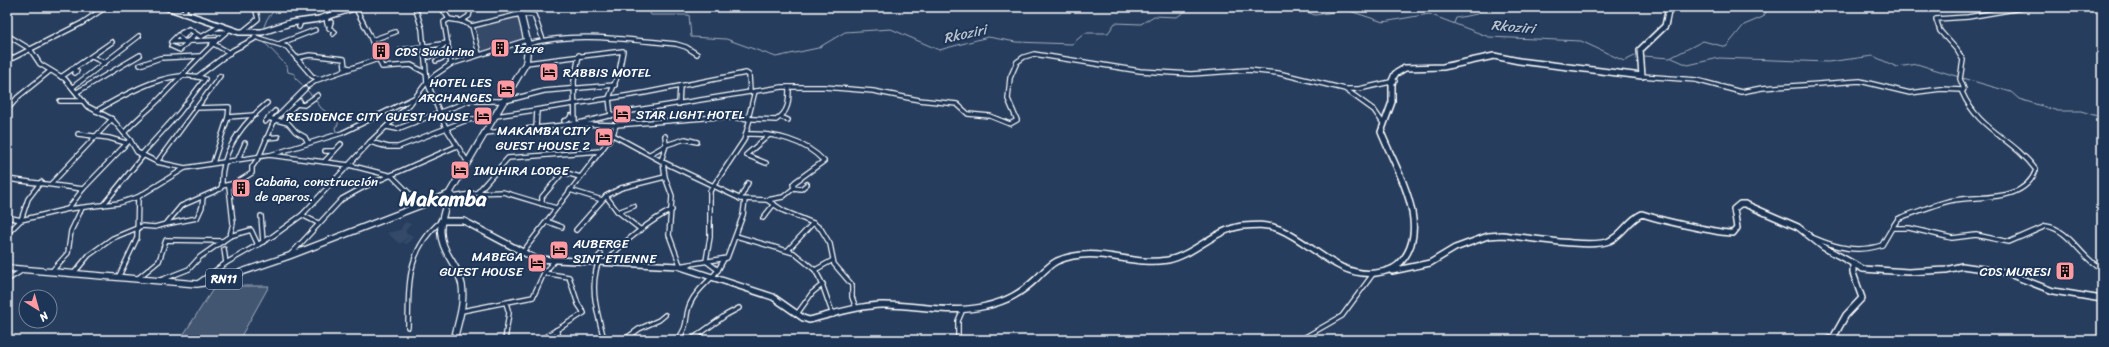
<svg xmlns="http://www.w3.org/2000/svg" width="2109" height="347" font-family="Sriracha,sans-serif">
	<rect width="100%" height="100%" fill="#263d5e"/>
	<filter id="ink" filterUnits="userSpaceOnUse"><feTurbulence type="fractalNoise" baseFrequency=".025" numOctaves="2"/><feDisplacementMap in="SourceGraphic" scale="8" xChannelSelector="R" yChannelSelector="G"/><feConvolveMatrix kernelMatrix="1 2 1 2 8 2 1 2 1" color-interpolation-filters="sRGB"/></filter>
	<g filter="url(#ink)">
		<g fill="#344a68">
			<path d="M 520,14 L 526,39 L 480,52 L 476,27 Z"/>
			<path d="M 405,222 L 411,224 L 405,231 L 407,232 L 406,234 L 414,236 L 407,244 L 403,243 L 409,236 L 400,244 L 387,233 L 400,230 Z"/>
		</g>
		<path fill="#425672" stroke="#a0aab8" d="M 215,286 L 269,286 L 239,340 L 180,340 Z"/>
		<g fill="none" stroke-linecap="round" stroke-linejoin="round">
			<g stroke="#a4aebb" stroke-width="1">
				<path d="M 647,7 L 651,15 L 689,15 L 691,37 L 726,39 L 776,57 L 818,48 L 845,32 L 891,29 L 939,50 L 988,37 L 1016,42 L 1072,44 L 1085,33 L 1108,33 L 1115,23 L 1141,24 L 1154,16 L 1177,17 L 1191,7"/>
				<path d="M 1293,7 L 1315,15 L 1347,10 L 1383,22 L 1429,14 L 1489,37 L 1581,41 L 1624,61 L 1637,55"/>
				<path d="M 1454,23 L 1456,18 L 1477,14 L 1483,7"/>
				<path d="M 263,29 L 267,19 L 277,7"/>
				<path d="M 264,42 L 287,66 L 288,72 L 295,74 L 295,78 L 305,87"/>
				<path d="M 1643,56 L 1670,58 L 1703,41 L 1726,47 L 1744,25 L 1763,17 L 1769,7"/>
				<path d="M 1672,58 L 1688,65 L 1719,58 L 1828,62 L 1873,56 L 1897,67 L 1917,64 L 1959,77"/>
				<path d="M 1962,78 L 2011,92 L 2019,99 L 2058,111 L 2081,111 L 2097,116 L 2102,124"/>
				<path d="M 306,89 L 313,97"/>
				<path d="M 315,99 L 321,108 L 338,121 L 338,125 L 335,127 L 336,132"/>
			</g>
			<g stroke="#fff" stroke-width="6">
				<g id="street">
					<path d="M 355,7 L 369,34 L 382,67 L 411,65 L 426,73"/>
					<path d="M 415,7 L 422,29 L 427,82 L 446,128 L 467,161"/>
					<path d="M 441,7 L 449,19 L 444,22 L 451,64"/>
					<path d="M 105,9 L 113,7"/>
					<path d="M 255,9 L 263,7"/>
					<path d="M 183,14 L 186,7"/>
					<path d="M 326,16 L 327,24 L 331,22 L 329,28 L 335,32 L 333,34"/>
					<path d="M 449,19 L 461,21 L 472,26"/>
					<path d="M 461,21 L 469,16 L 471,7"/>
					<path d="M 299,27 L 301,21"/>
					<path d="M 189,29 L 201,37 L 220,26"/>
					<path d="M 189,29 L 184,36 L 181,33 Z"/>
					<path d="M 242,32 L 258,19 L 255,7"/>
					<path d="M 210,33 L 224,32"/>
					<path d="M 7,35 L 30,49 L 40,64 L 65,79 L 87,106 L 112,119 L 130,140 L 137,152 L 157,162 L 185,168"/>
					<path d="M 255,37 L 287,47 L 312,76 L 319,79"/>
					<path d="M 372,40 L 395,32"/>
					<path d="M 183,41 L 178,35 L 171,42 L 215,40"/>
					<path d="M 212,43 L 230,53"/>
					<path d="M 281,43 L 315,30"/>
					<path d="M 528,44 C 575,31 628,40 676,44 L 686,47 L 697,54"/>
					<path d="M 171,46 L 180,50 L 195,34"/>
					<path d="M 401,50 L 448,43"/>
					<path d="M 479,54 L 472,26 L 520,14 L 534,15 L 543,40"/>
					<path d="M 579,55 L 574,81 L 575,124 L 616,125 L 717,117 L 776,120 C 789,112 789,101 789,87"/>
					<path d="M 92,57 L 105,63"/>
					<path d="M 429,57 L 446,43"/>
					<path d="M 296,58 L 310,55 L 344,59 L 345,67 L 350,68"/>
					<path d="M 7,61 L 82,23 L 106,7"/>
					<path d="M 436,61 L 449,55"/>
					<path d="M 526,63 L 623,51 L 619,72 L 609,98 L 611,116"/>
					<path d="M 140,65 L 160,58 L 200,56"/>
					<path d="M 72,69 L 77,71 L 75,73"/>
					<path d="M 1642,76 L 1696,80 L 1741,92 L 1762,88 L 1860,81 L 1910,93 L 1941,89 L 1962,90"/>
					<path d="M 61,77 L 112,42"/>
					<path d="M 197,77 L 233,50 L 254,39 L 255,36"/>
					<path d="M 308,86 L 317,80 L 378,59"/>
					<path d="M 73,87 L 139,36"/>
					<path d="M 1346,89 L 1359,89 L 1395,81"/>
					<path d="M 77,92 L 140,55"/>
					<path d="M 60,101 L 83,101"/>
					<path d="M 267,103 C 242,124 220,152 222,186 L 236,183 L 252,173 L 252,167 L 259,157 L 275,119 L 305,89"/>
					<path d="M 296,104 L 304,105 L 318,95"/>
					<path d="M 679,104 L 680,86"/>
					<path d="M 195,108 L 229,107 L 228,118"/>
					<path d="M 7,110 L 18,97 L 50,71"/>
					<path d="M 96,111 C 124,95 172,66 205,79 L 179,113 L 141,155"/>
					<path d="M 496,116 L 644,93 L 746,73 L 749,75 L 750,91"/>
					<path d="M 781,117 L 788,120"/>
					<path d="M 268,118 L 288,123 L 296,132 L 305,137 L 308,143"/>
					<path d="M 748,119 L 755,91"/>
					<path d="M 284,120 L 285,115 L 300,101"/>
					<path d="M 564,121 L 568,120 L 571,116 L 572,120"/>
					<path d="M 265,122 L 275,111"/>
					<path d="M 387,127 L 397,129 L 469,101 L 505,101 L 544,91 L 615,85"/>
					<path d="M 536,128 L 537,110"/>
					<path d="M 124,133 C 137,118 153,107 166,92 C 187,71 206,48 230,29"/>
					<path d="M 485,133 L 575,124 L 625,112 L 782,87 L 824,87 L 873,91 L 919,100 L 957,104 L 968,114 L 990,116 L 1010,124 L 1017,120 L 1008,99 L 1010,78 L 1017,62 L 1024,57 L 1034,54 L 1140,71 L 1191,74 L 1248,70 L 1278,73 L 1345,89 L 1374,110 L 1383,123"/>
					<path d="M 78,134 L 109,138 L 126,143"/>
					<path d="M 613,135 L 663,162 L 741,199 L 767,200 L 783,197 L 794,188 L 793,184 L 795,182 L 824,161 C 804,140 774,133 746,134"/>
					<path d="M 665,136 L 666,145 L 685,139 L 697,142"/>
					<path d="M 266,138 L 278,137"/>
					<path d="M 370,142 L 388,147 L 398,147 L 467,120 L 474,119 L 492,122"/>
					<path d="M 325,151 L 334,151"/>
					<path d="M 650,154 L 666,145 L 661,161"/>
					<path d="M 270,155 L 342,133 L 414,98"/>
					<path d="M 238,159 L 245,143"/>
					<path d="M 157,162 L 220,76"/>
					<path d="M 324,162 L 341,144"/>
					<path d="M 663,162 L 665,177 L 672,196 L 669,235 L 680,265"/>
					<path d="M 213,163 L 228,117 L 255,115"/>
					<path d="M 766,163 L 746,155 L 769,135"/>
					<path d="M 7,179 L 83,189"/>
					<path d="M 51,184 L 112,119"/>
					<path d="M 794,188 L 801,189 L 807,184"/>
					<path d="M 570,190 L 602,200"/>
					<path d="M 477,193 L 508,158 L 601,151"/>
					<path d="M 606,196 L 617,211 L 641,230"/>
					<path d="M 453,197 L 477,193 L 503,192 L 556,208"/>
					<path d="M 740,199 L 748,183"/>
					<path d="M 767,200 L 784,211 L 813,223 L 821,229 L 830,244 L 834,264 L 852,285 L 852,297 L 856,308"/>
					<path d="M 542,204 L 542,197 L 563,172 L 580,177"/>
					<path d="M 103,205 L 143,156"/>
					<path d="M 68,209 L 83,189 L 130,140"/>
					<path d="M 618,212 L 634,206"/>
					<path d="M 302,215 L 318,223"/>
					<path d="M 261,216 L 263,242"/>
					<path d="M 7,217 L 21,220 L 68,209 L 119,203 L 138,197 L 185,168 L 269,155 L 349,165 L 392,176 L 422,206"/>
					<path d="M 763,218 L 774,204"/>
					<path d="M 546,221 L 562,227"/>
					<path d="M 166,224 L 197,218 L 202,207 L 203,197"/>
					<path d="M 1892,228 L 1898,219 L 1902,217 C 1917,212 1933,205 1949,201 C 1978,194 2023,205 2036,170 C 2012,137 1979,131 1962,92 L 1964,89 L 1960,79 L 1963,60 L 1957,50 L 1940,31 L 1936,19 L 1968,17 L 2027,7"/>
					<path d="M 576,230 L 606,196 L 621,188 L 665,177"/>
					<path d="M 7,234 L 21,220 L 28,199 L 41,182"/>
					<path d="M 230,236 L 251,230 L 258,245"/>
					<path d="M 736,236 L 794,253 L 815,270 L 833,260"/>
					<path d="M 1814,238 C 1837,248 1858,253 1882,245 L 1892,228 L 1909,228 L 1952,238 L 1976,235 L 2009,242 L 2046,226 C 2070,229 2081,259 2102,269"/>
					<path d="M 224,249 L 226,263"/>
					<path d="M 788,250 L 813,223"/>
					<path d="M 522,253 L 613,135 L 616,125"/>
					<path d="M 290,255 L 342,199 L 364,187 L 457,146"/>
					<path d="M 594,262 L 601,254"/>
					<path d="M 598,263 C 589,291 598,313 604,340"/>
					<path d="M 605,263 C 618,246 653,218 672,210"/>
					<path d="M 678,266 L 727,258 L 743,215 L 745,200"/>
					<path d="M 718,270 L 724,259"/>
					<path d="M 815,270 L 821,281 L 833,315"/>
					<path d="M 51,272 L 68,253 L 71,231 L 82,208"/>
					<path d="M 74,273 L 89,255 L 113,238 L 142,226 L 155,227 L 166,224 L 181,206 L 220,189 L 222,186"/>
					<path d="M 118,278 L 137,238 L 138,197"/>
					<path d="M 137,279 L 159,261 L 166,240 L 223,241"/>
					<path d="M 7,280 L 23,270"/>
					<path d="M 161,280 L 189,269 L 200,257 L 230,236 L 233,223 L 229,186"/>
					<path d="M 198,283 L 226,263 L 273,236 L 302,215 L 370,142 L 410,104 L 427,82 L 435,75 L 451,64 L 527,40"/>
					<path d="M 462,311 L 533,297 L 544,273 L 555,260"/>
					<path d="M 797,314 L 812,293 L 823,284"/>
					<path d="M 408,327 C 409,284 406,251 441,221"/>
					<path d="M 556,330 L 561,340"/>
					<path d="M 505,340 L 509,313 L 506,303"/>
					<path d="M 540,340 L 584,313 L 578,304 L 569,277 L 544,273"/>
					<path d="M 624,340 L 639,329 L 659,320 L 665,315"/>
					<path d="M 677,340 C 691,324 683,317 691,302 C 697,289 710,281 718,270 L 706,261 L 710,237 L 710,191 L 744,140 L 750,119"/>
					<path d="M 691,340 L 726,315 L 739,308"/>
					<path d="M 958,340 L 958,321 L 963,309"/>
					<path d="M 1300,340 L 1342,316 L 1373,274"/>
				</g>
			</g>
			<g stroke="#fff" stroke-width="8">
				<g id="secondary">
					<path d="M 166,7 L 239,32 L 262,32 L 290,23 L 319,19 L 357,7"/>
					<path d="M 441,221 L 464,221 L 536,259 L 678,266 L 773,297 L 803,318 L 809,320 C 833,314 857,306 881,305 C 915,304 952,315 986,306 C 1007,301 1020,294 1036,279 C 1042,273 1049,265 1057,261 C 1098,244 1129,267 1168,260 C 1194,255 1214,230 1242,226 C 1255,225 1266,224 1279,229 C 1313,243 1337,278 1376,273 C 1384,272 1392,270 1398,265 C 1435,230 1396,170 1381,132 L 1392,102 L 1392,81 L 1395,74 L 1405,68 L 1443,67 L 1494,56 L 1519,61 L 1642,76 L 1640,50 L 1665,26 L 1669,7"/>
					<path d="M 1392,271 L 1430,263 L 1455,248 L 1488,236 L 1502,235 C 1524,237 1592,249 1609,241 C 1623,235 1628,220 1642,214 C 1663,221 1678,224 1699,228 C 1713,230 1719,233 1733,233 L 1737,228 L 1734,209 L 1740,204 L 1745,204 L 1798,227 L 1823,247 L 1863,269 L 1908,272 L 1946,270 L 1962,266 L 2004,272 L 2053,291 L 2102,299"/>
					<path d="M 1827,340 L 1833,338 L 1846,315 L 1862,298 L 1853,273 L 1853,265"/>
				</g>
			</g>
			<g stroke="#fff" stroke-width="8">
				<g id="primary">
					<path d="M 449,194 L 452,196 L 452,199 L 442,202 L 442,197 Z"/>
					<path d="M 449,194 L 526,63 L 528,44 L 519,7"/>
					<path d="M 447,202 C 439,226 437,238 451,260 C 456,268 460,276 462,285 C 465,304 458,322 454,340"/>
					<path d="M 7,268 L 197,284 L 215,281 L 289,256 L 442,197"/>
				</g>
			</g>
			<use href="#street" stroke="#1d3557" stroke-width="3.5"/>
			<use href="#secondary" stroke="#1d3557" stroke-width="5"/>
			<use href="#primary" stroke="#1d3557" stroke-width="5.5"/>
		</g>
	</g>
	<defs>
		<g id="building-square" transform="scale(1)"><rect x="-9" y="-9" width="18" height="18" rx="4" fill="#ff9aa2" stroke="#1d3557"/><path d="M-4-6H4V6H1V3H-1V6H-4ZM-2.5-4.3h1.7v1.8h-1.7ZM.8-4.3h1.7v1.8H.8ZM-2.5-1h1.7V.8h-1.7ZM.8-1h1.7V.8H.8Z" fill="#111"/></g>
		<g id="hotel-square" transform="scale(1)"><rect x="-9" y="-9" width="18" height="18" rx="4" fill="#ff9aa2" stroke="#1d3557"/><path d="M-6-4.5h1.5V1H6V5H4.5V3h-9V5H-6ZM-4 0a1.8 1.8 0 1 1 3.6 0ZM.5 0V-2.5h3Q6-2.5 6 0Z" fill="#111"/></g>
	</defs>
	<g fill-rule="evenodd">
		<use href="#building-square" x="500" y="48"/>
		<use href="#building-square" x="381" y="51"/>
		<use href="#hotel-square" x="549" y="72"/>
		<use href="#hotel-square" x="506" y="89"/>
		<use href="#hotel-square" x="622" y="114"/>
		<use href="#hotel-square" x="483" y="116"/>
		<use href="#hotel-square" x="604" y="137"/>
		<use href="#hotel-square" x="460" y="170"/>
		<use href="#building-square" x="241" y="188"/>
		<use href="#hotel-square" x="559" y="250"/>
		<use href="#hotel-square" x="537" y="263"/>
		<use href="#building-square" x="2065" y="271"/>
	</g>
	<g text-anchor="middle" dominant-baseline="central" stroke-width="4" stroke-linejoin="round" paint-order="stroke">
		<rect fill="#1d3557" stroke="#bbc2cd" stroke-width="1" x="206" y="269" width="36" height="20" rx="3"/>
		<g font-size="12" font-weight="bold" fill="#fff">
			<text x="224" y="279">RN11</text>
		</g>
		<g font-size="13" fill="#fff" stroke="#1d3557" text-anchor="start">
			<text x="514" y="48">Izere</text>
			<text x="395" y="51">CDS Swabrina</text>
			<text x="563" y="72">RABBIS MOTEL</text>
			<text x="492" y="82" text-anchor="end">HOTEL LES<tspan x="492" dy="15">ARCHANGES</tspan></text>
			<text x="636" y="114">STAR LIGHT HOTEL</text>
			<text x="469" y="116" text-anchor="end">RESIDENCE CITY GUEST HOUSE</text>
			<text x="590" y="130" text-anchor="end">MAKAMBA CITY<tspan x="590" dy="15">GUEST HOUSE 2</tspan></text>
			<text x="474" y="170">IMUHIRA LODGE</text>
			<text x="255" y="181">Cabaña, construcción<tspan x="255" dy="15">de aperos.</tspan></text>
			<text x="573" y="243">AUBERGE<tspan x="573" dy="15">SINT ETIENNE</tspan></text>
			<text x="523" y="256" text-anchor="end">MABEGA<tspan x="523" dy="15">GUEST HOUSE</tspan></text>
			<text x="2051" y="271" text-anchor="end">CDS MURESI</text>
		</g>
		<g font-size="14" font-style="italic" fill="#bbc2cc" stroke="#1d3557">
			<text transform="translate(1513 27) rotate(5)">Rkoziri</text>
			<text transform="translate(965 34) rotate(-12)">Rkoziri</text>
		</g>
		<g font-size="21" font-weight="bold" fill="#fff" stroke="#1d3557">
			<text x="443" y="199">Makamba</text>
		</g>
	</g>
	<rect width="2109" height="347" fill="none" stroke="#1d3557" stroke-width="24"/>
	<rect x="12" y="12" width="2085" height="323" fill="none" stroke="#fff" stroke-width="1.5" filter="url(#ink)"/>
	<g transform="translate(38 309) rotate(143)"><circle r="19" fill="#1d3557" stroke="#77869a"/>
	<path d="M0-3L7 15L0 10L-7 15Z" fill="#ff9aa2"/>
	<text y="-6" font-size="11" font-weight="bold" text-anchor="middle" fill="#ffffff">N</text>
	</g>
</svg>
